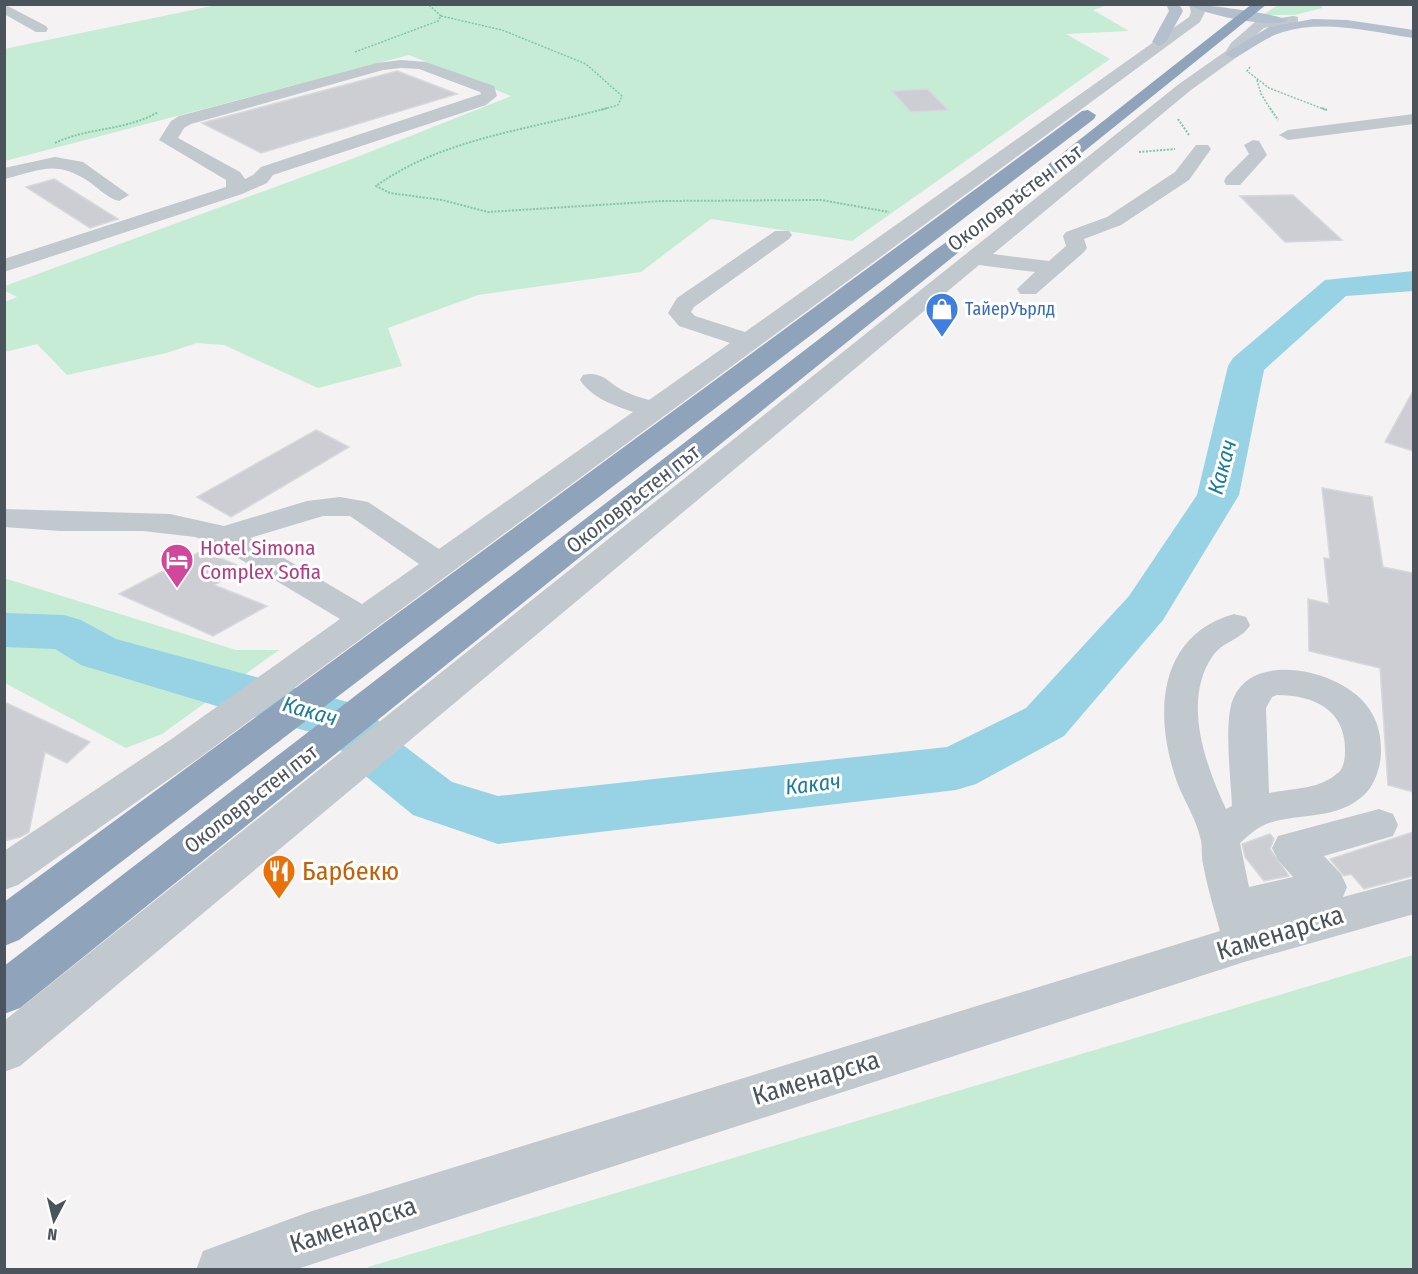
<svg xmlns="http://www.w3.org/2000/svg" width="1418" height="1274" font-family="'Fira Sans Condensed',sans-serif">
	<rect width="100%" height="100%" fill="#f4f2f2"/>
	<g fill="#c6ecd5">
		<path d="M 221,4 L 1111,4 L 1093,10 L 1129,31 L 1066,34 L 1110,59 L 852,241 L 711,219 L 641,272 L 478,295 L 388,328 L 402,366 L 318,388 L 224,345 L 197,343 L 166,353 L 67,375 L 37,344 L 5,352 L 5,302 L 17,297 L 5,291 L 5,286 L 357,157 L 511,96 L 409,55 L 5,161 L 4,49 Z"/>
		<path d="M 1278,5 L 1322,5 L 1322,8 L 1295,15 L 1263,15 Z"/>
		<path d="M 4,578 L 236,650 L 279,650 L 162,734 L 126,748 L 5,683 Z"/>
		<path d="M 1413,955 L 1413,1269 L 368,1269 L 368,1267 Z"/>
	</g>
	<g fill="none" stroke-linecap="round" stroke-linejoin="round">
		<path fill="#97d3e4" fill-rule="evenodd" d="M 1414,271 L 1414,291 L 1346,296 L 1264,370 L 1239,495 L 1163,620 L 1064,736 L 976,784 L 956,790 L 498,844 L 413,815 L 357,769 L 329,737 L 233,711 L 81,665 L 55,649 L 4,647 L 4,613 L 64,615 L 81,620 L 116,639 L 366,707 L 395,739 L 452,782 L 498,796 L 947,747 L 1026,708 L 1129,596 L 1197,495 L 1228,366 L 1233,358 L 1325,280 Z"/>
	</g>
	<g fill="#ccced3" stroke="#d6d8dc" stroke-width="1.5">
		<path d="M 397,71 L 457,94 L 261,153 L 202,123 Z"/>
		<path d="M 927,89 L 948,110 L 911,112 L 892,91 Z"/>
		<path d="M 54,179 L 118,219 L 90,228 L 26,187 Z"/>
		<path d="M 1293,195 L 1342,240 L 1285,242 L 1240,196 Z"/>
		<path d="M 1413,391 L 1413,451 L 1385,442 Z"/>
		<path d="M 316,430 L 349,447 L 231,517 L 197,497 Z"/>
		<path d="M 1322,488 L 1372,497 L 1383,567 L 1413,573 L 1413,792 L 1388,785 L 1380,668 L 1309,651 L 1308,599 L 1329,604 L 1324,558 L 1330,559 Z"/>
		<path d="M 203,550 L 243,568 L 214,585 L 267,606 L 213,636 L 119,594 Z"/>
		<path d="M 4,702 L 90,742 L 67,763 L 45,752 L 29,832 L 20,837 L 4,841 Z"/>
		<path d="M 1413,832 L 1413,876 L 1364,889 L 1351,874 L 1344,876 L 1330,859 Z"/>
		<path d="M 1270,834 L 1274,839 L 1270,849 L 1289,876 L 1264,881 L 1245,857 L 1242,844 Z"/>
	</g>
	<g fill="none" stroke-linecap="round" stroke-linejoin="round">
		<g stroke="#81c7a5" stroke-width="1.5" stroke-dasharray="2 1.5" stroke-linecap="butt">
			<path d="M 441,16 L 502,30 L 586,64 L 622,96 L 618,105 L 601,110"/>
			<path d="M 355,52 L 438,21 L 441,16 L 428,4"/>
			<path d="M 1250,67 L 1247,71 L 1269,88 L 1326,110"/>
			<path d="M 1257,80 L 1261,94 L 1271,110"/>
		</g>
		<g stroke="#81c7a5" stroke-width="2" stroke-dasharray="2 1.5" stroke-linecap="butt">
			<path d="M 607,108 C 529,130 443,138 376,186 L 390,193 L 442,200 L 488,212 L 662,201 L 821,200 L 889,212"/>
			<path d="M 1270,108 L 1278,120"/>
			<path d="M 1322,108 L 1327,110"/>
			<path d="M 1178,119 L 1189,135"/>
			<path d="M 55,143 C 88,127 126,131 158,112"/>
			<path d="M 1139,152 L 1175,149"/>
		</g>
		<g fill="#c1c8ce" fill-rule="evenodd">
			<path d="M 4,4 L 46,26 L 48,29 L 46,32 L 36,32 L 4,14 Z"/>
			<path d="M 1189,4 L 1202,5 L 1205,12 L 1200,22 L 199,758 L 18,885 L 4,890 L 4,851 L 173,738 L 340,619 L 213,543 L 195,537 L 143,531 L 60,531 L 4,527 L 4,509 L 170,514 L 224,526 L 307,501 L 340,497 L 368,502 L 439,549 L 633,412 C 613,405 592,398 580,380 L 583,375 C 603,370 610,385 626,392 C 633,395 641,398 649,400 L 730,343 L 679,326 L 668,313 L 677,298 L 775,231 L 789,231 L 792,235 L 789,239 L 694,307 L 691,312 L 695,316 L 745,332 L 1189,17 L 1191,12 ZM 323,516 L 350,516 L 419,564 L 362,604 L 250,538 Z"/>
			<path d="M 1293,16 L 1298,17 L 1298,23 L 1264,28 L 1242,48 L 1237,57 L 1191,90 L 993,254 L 1049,261 L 1066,246 L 1063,236 L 1066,232 L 1107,217 L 1175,172 L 1196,145 L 1208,145 L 1211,149 L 1189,180 L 1121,225 L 1084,239 L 1087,248 L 1084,252 L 1036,294 L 1020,294 L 1017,289 L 1035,272 L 979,265 L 20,1066 L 4,1072 L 4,1021 L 1179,84 L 1226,51 L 1231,43 L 1255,22 Z"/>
			<path d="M 401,60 L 426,62 L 494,86 L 497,96 L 486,105 L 273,175 L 267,183 L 242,194 L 4,272 L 4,259 L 226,187 L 226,180 L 159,140 L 171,121 L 179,116 L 377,63 ZM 401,68 L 419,69 L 480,92 L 481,94 L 261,167 L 253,175 L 245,179 L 240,172 L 178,138 L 184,128 L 191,124 L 383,70 Z"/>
			<path d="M 1414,114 L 1414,124 L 1288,140 L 1279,135 L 1288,130 Z"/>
			<path d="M 1253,140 L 1259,141 L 1267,155 L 1240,185 L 1226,185 L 1224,181 L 1226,177 L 1249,154 L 1244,145 Z"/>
			<path d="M 55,157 L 83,162 L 129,195 L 119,201 C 108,198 100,190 91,183 C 56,159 42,170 4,179 L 4,168 Z"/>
			<path d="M 1234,614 L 1246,617 L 1250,625 C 1242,640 1222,641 1212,657 C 1182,702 1206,766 1226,809 L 1232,806 C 1231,779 1223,719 1234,697 C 1255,650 1342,671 1367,706 C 1378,720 1381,735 1381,752 C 1381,766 1375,784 1365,794 C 1335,823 1293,811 1262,826 C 1254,830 1247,837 1240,843 L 1249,887 L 1293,877 L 1278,860 L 1272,848 L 1278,836 L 1379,809 L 1393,814 L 1398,825 L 1393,836 L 1324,856 L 1341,874 L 1347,887 L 1343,897 L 1414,878 L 1414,914 L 1244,962 L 294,1270 L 196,1270 L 203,1251 L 309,1212 L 1220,931 C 1214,909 1207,886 1203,864 C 1201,855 1203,845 1200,837 C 1195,815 1180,795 1174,773 C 1154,709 1160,635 1234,614 ZM 1277,695 C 1314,695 1346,710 1345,751 C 1345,758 1344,767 1339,772 C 1320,790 1293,788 1269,793 L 1266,708 L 1272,697 Z"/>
		</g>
		<g fill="#b4c0cd" fill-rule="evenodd">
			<path d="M 1166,4 L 1179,4 L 1183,11 L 1166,42 L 1159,46 L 1152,42 L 1169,11 Z"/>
			<path d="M 1188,4 C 1201,4 1280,14 1287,20 C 1277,30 1199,14 1188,4 Z"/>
			<path d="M 1313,19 L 1347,20 L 1414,30 L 1414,38 C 1372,32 1324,19 1283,32 C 1266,37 1252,48 1237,57 L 1232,58 L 1225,54 L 1269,27 Z"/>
		</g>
		<g fill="#8fa3bb" fill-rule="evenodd">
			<path d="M 1252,4 L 1267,4 L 20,1008 L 4,1014 L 4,966 L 935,250 L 975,222 Z"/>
			<path d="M 1088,110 L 1096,115 L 1094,119 L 19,940 L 4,946 L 4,902 L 1082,111 Z"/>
		</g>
	</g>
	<defs>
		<g id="shop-pin" transform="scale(1.725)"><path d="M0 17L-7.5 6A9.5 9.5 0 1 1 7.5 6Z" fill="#3f7fe0" stroke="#fff"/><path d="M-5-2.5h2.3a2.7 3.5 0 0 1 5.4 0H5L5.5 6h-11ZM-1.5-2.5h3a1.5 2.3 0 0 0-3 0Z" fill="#fff"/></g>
		<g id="hotel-pin" transform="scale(1.725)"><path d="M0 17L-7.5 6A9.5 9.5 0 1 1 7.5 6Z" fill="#d1479c" stroke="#fff"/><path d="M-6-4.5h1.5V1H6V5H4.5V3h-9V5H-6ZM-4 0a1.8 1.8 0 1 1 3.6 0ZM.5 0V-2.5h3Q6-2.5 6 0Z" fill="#fff"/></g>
		<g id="restaurant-pin" transform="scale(1.725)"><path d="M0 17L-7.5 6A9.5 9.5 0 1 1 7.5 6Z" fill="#e8710a" stroke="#fff"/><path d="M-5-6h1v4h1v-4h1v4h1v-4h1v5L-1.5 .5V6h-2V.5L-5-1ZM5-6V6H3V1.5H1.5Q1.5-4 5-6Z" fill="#fff"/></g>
	</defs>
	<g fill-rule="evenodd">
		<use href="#shop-pin" x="942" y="309"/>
		<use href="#hotel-pin" x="177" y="560"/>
		<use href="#restaurant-pin" x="279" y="871"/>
	</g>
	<g text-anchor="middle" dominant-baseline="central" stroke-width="6" stroke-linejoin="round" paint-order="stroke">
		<g font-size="18" fill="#366cbe" stroke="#fff" text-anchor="start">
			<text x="965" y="309">ТайерУърлд</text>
		</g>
		<g font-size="21" fill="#4b545d" stroke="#fff">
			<text transform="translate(1015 198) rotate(-37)">Околовръстен път</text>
			<text transform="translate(633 499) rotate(-38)">Околовръстен път</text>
			<text transform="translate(251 799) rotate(-38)">Околовръстен път</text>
		</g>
		<g font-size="21" fill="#b23c85" stroke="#fff" text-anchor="start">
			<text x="200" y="548">Hotel Simona<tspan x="200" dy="24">Complex Sofia</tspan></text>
		</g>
		<g font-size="22" font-style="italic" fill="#1a7c99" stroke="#fff">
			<text transform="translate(1222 467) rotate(-75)">Какач</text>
			<text transform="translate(310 711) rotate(16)">Какач</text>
			<text transform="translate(813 784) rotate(-7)">Какач</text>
		</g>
		<g font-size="26" fill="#c56008" stroke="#fff" text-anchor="start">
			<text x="302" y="871">Барбекю</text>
		</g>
		<g font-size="26" fill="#4b545d" stroke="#fff">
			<text transform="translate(1280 933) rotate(-17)">Каменарска</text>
			<text transform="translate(816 1078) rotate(-17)">Каменарска</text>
			<text transform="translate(353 1225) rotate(-18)">Каменарска</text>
		</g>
	</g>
	<rect width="1418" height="1274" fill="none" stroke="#4b545d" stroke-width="12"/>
	<g transform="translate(54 1220) rotate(187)" stroke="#ffffff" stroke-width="4.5" paint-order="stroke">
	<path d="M0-4.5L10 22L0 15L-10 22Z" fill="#4b545d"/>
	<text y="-9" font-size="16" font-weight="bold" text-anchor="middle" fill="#4b545d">N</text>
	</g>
</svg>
